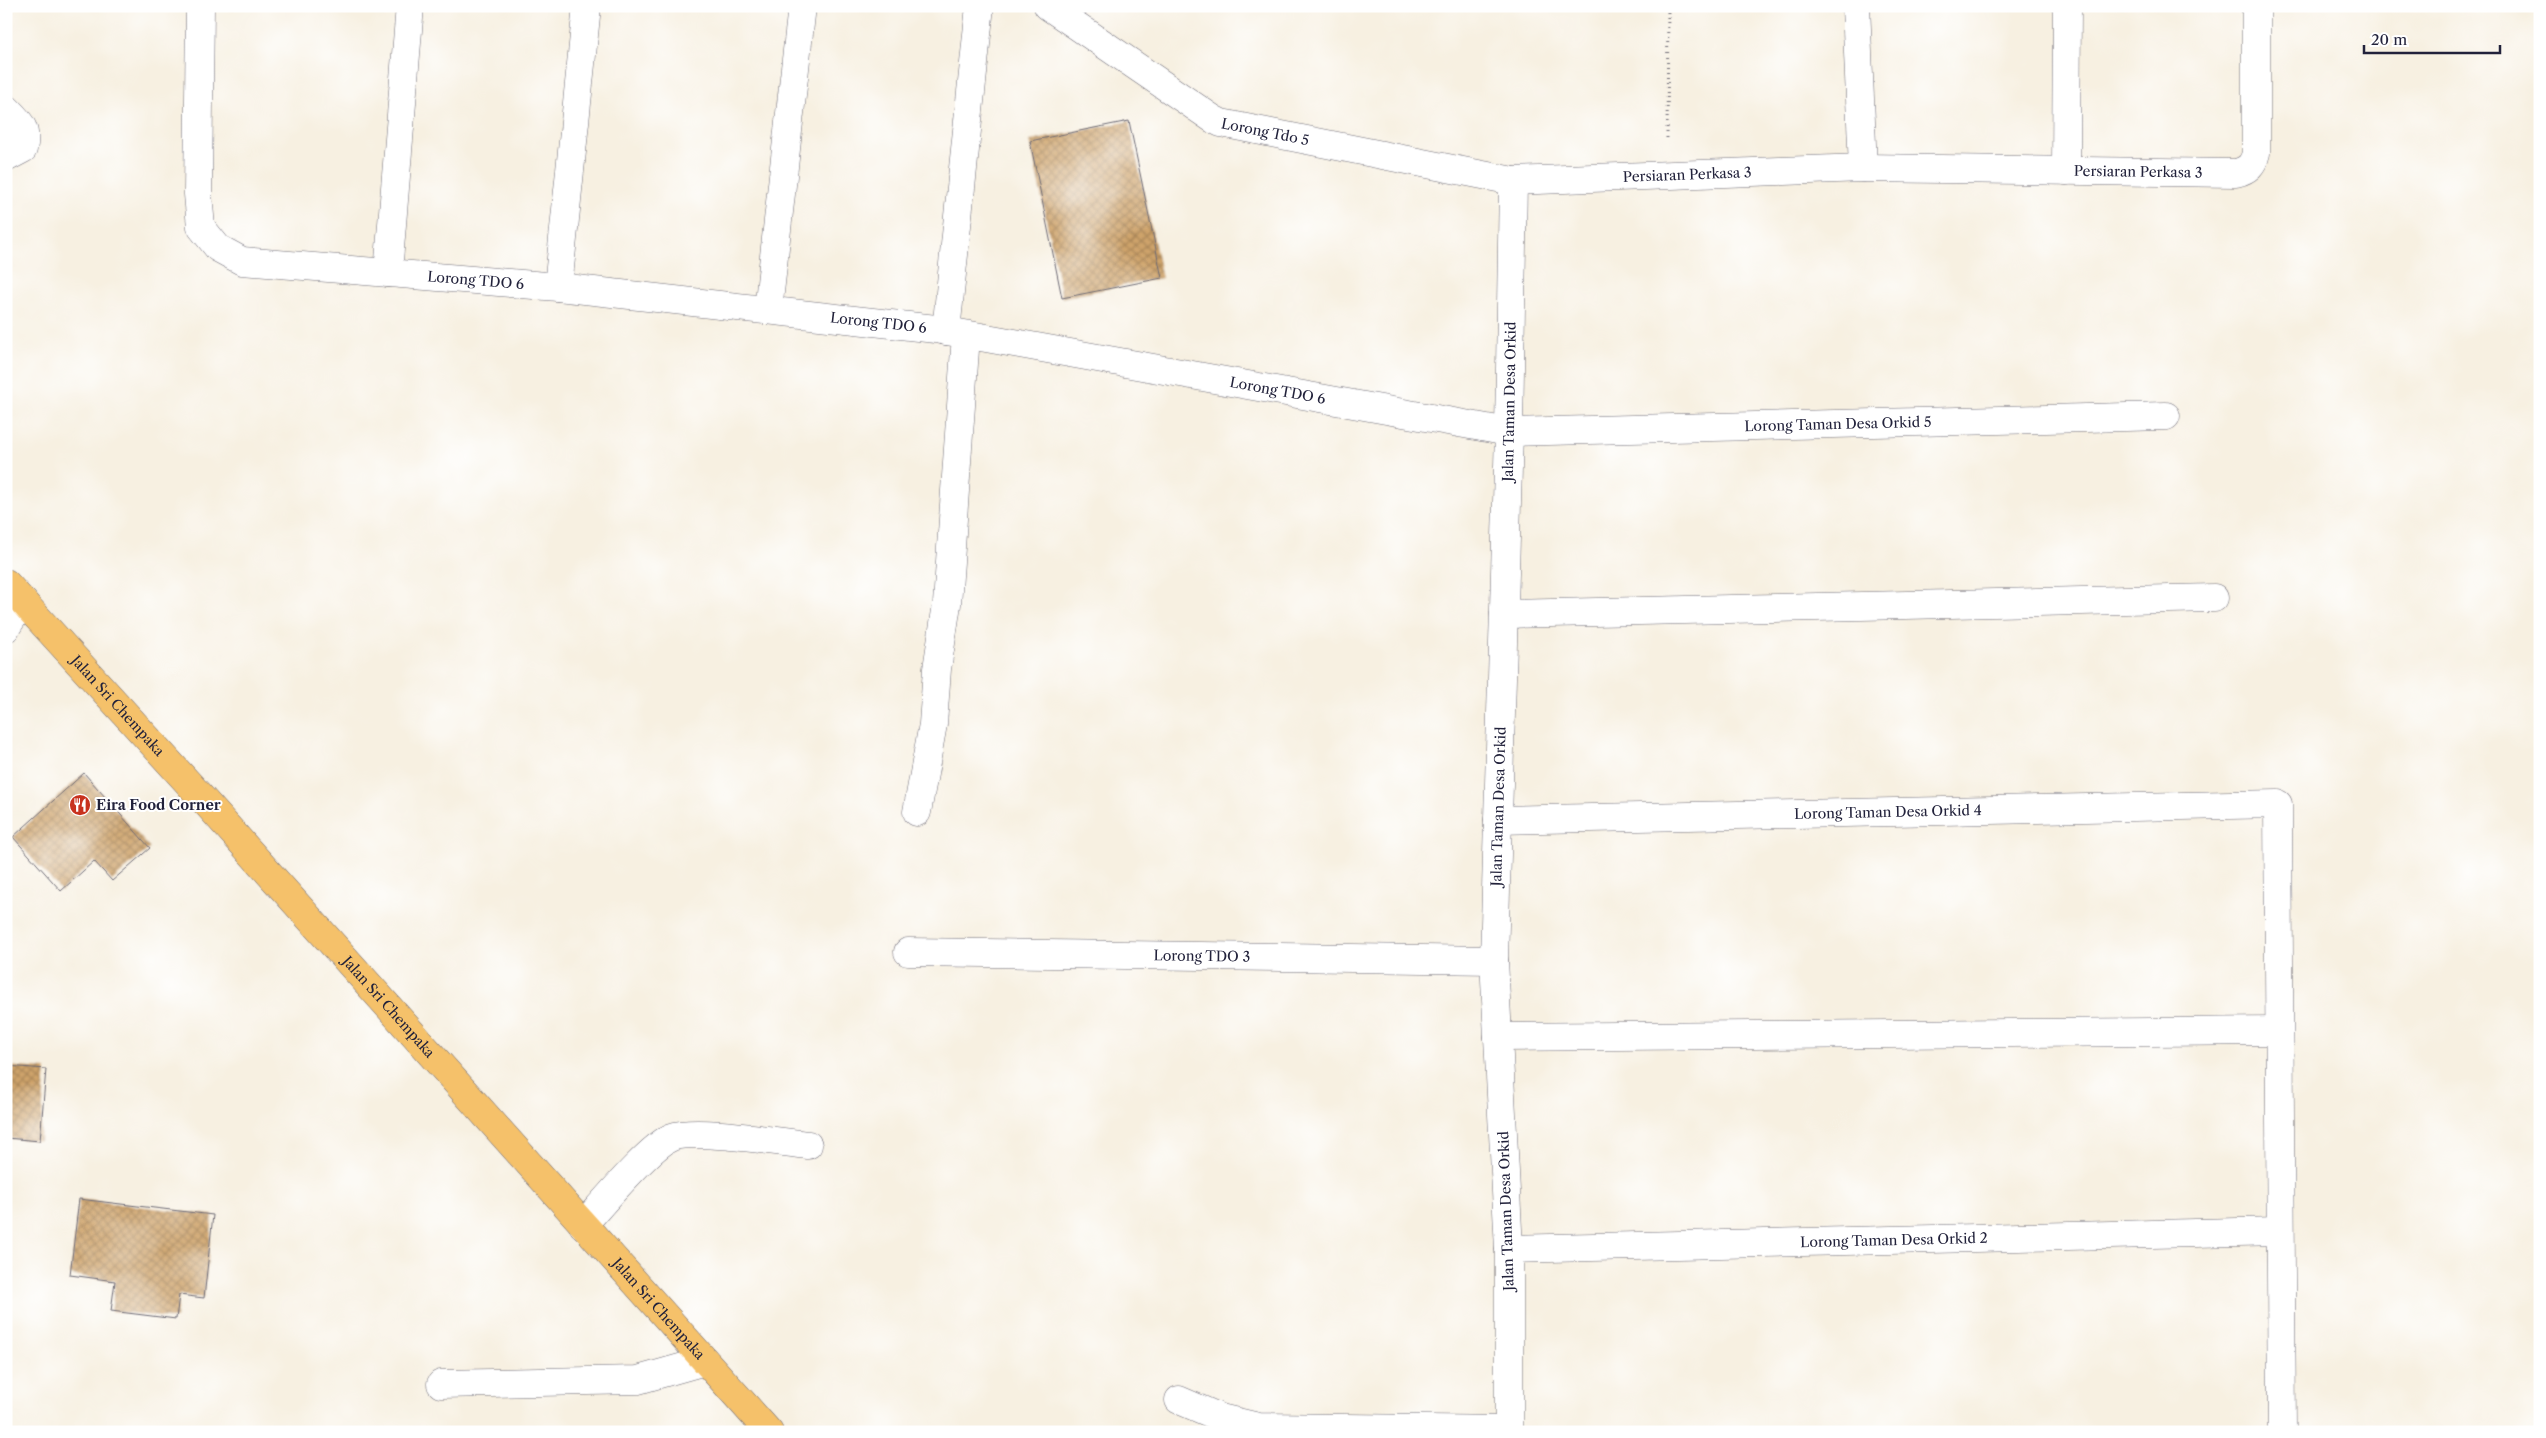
<svg xmlns="http://www.w3.org/2000/svg" width="2546" height="1438" font-family="'Libre Caslon Text',serif">
	<defs>
		<pattern id="building-cross-hatch" width="8" height="8" patternUnits="userSpaceOnUse" patternTransform="scale(1.25)"><rect width="8" height="8" fill="#cea36a"/><path d="M0 0l8 8M0 8l8-8" fill="none" stroke="#a78458"/></pattern>
	</defs>
	<rect width="100%" height="100%" fill="#fff"/>
	<filter id="ink" filterUnits="userSpaceOnUse"><feTurbulence type="fractalNoise" baseFrequency=".02" numOctaves="2"/><feDisplacementMap in="SourceGraphic" scale="10" xChannelSelector="R" yChannelSelector="G"/><feConvolveMatrix kernelMatrix="1 2 1 2 8 2 1 2 1" color-interpolation-filters="sRGB"/></filter>
	<filter id="wash" filterUnits="userSpaceOnUse"><feTurbulence type="fractalNoise" baseFrequency=".0096" numOctaves="4" result="noise"/><feDisplacementMap in="SourceGraphic" scale="20" xChannelSelector="R" yChannelSelector="G"/><feGaussianBlur stdDeviation="1.12" result="paint"/><feColorMatrix in="noise" values="0 0 0 0 0 0 0 0 0 0 0 0 0 0 0 0 0 1.4 0 .05"/><feComposite in="paint" operator="in"/></filter>
	<g filter="url(#wash)">
		<rect width="100%" height="100%" fill="#f7f0e1"/>
		<g id="blocks">
			<g fill="url(#building-cross-hatch)">
				<path d="M 1129,121 L 1162,278 L 1062,298 L 1030,141 Z"/>
				<path d="M 84,773 L 150,848 L 112,881 L 94,861 L 61,891 L 13,837 Z"/>
				<path d="M 6,1066 L 46,1069 L 40,1141 L 6,1138 Z"/>
				<path d="M 79,1199 L 213,1215 L 204,1298 L 179,1295 L 176,1319 L 111,1311 L 115,1281 L 70,1275 Z"/>
			</g>
		</g>
	</g>
	<g filter="url(#ink)">
		<use href="#blocks" fill-opacity="0" stroke="#6d6a75" stroke-width="1"/>
		<g fill="none" stroke-linecap="round" stroke-linejoin="round">
			<g stroke="#6d6a75" stroke-width="29">
				<g id="minor">
					<path id="s1" d="M 200,6 L 198,194 L 201,227 L 218,248 L 242,261 L 558,287 L 936,329 L 1509,432 L 2166,416"/>
					<path id="s2" d="M 1048,6 L 1213,119 L 1221,123 L 1513,181 L 1863,168 L 2236,173 C 2248,170 2253,165 2256,153 L 2256,6"/>
					<path d="M 1856,6 L 1863,168"/>
					<path d="M 6,108 C 20,122 28,128 23,149 L 6,158"/>
					<path d="M 2066,171 L 2067,6"/>
					<path d="M 388,273 L 410,6"/>
					<path d="M 558,287 L 587,6"/>
					<path d="M 768,310 L 802,6"/>
					<path d="M 946,331 L 980,6"/>
					<path d="M 1504,614 L 2214,598"/>
					<path d="M 6,628 L 23,601"/>
					<path d="M 917,812 L 933,724 L 937,669 L 947,604 L 966,335"/>
					<path id="s3" d="M 1498,820 L 2278,804 L 2282,1432"/>
					<path id="s4" d="M 908,952 L 1494,960"/>
					<path d="M 1498,1037 L 2278,1031"/>
					<path d="M 583,1225 C 601,1205 651,1145 672,1137 C 695,1128 779,1142 808,1145"/>
					<path id="s5" d="M 1509,1249 L 2280,1231"/>
					<path d="M 441,1384 L 638,1380 L 705,1361"/>
					<path d="M 1179,1400 L 1221,1418 L 1259,1427 L 1509,1430"/>
					<path id="s6" d="M 1509,1432 L 1509,1249 L 1494,960 L 1509,432 L 1513,181"/>
				</g>
			</g>
			<g stroke="#6d6a75" stroke-width="29">
				<g id="major">
					<path id="s7" d="M 6,583 L 191,786 L 769,1432"/>
				</g>
			</g>
			<path stroke="#6d6a75" stroke-width="3" stroke-dasharray="1 4" stroke-linecap="butt" d="M 1667,138 L 1668,6"/>
			<use href="#minor" stroke="#fff" stroke-width="28"/>
			<use href="#major" stroke="#f5c16b" stroke-width="28"/>
		</g>
	</g>
	<defs>
		<g id="restaurant-disc" transform="scale(1.125)"><circle r="9.5" fill="#c8321e" stroke="#fff"/><path d="M-5-6h1v4h1v-4h1v4h1v-4h1v5L-1.5 .5V6h-2V.5L-5-1ZM5-6V6H3V1.5H1.5Q1.5-4 5-6Z" fill="#fff"/></g>
	</defs>
	<g fill-rule="evenodd">
		<use href="#restaurant-disc" x="80" y="805"/>
	</g>
	<g text-anchor="middle" dominant-baseline="central" stroke-width="4" stroke-linejoin="round" paint-order="stroke">
		<g font-size="14" fill="#22223b" stroke="#fff">
			<text stroke="none"><textPath href="#s2" startOffset="254">Lorong Tdo 5</textPath></text>
			<text stroke="none"><textPath href="#s2" startOffset="1132">Persiaran Perkasa 3</textPath></text>
			<text stroke="none"><textPath href="#s2" startOffset="681">Persiaran Perkasa 3</textPath></text>
			<text stroke="none"><textPath href="#s1" startOffset="510">Lorong TDO 6</textPath></text>
			<text stroke="none"><textPath href="#s1" startOffset="915">Lorong TDO 6</textPath></text>
			<text stroke="none"><textPath href="#s1" startOffset="1320">Lorong TDO 6</textPath></text>
			<text stroke="none"><textPath href="#s6" startOffset="1031">Jalan Taman Desa Orkid</textPath></text>
			<text stroke="none"><textPath href="#s1" startOffset="1884">Lorong Taman Desa Orkid 5</textPath></text>
			<text stroke="none"><textPath href="#s7" startOffset="166">Jalan Sri Chempaka</textPath></text>
			<text stroke="none"><textPath href="#s6" startOffset="626">Jalan Taman Desa Orkid</textPath></text>
			<text stroke="none"><textPath href="#s3" startOffset="390">Lorong Taman Desa Orkid 4</textPath></text>
			<text stroke="none"><textPath href="#s4" startOffset="294">Lorong TDO 3</textPath></text>
			<text stroke="none"><textPath href="#s7" startOffset="571">Jalan Sri Chempaka</textPath></text>
			<text transform="translate(1506 1211) rotate(-92)">Jalan Taman Desa Orkid</text>
			<text stroke="none"><textPath href="#s5" startOffset="385">Lorong Taman Desa Orkid 2</textPath></text>
			<text stroke="none"><textPath href="#s7" startOffset="976">Jalan Sri Chempaka</textPath></text>
		</g>
		<g font-size="14" font-weight="bold" fill="#22223b" stroke="#fff" text-anchor="start">
			<text x="96" y="805">Eira Food Corner</text>
		</g>
	</g>
	<rect width="2546" height="1438" fill="none" stroke="#fff" stroke-width="25"/>
	<path d="M2364 45v8h136v-8" fill="none" stroke="#22223b" stroke-width="2.5"/>
	<text x="2371" y="45" font-size="15" fill="#22223b" stroke="#ffffff" stroke-width="4" paint-order="stroke">20 m</text>
</svg>
